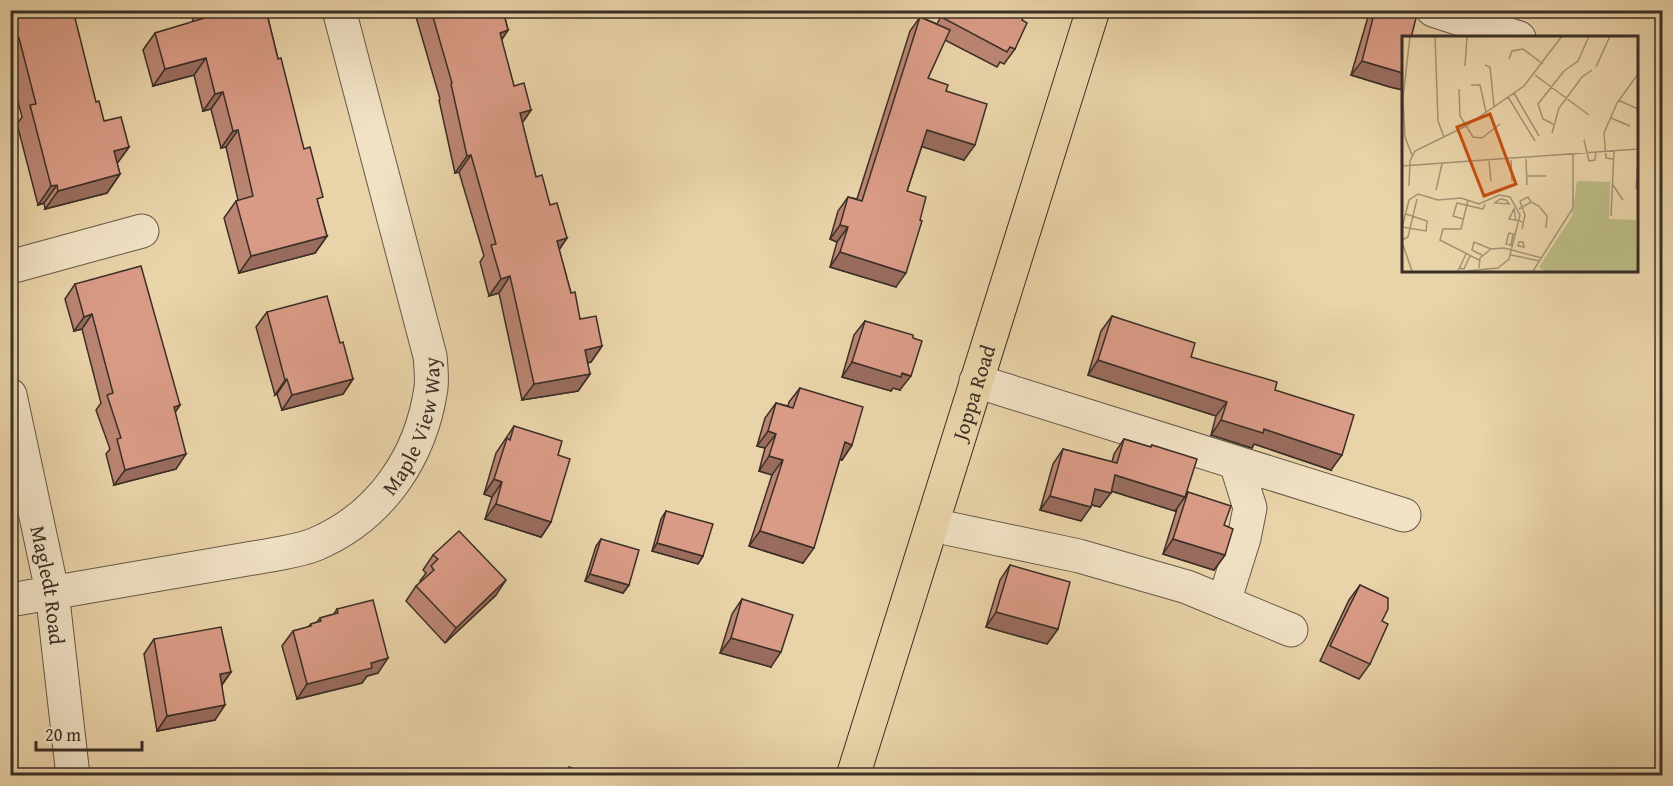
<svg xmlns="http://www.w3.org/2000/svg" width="1673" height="786" font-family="'Gentium Book Plus',serif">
	<rect width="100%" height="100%" fill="#e9d3a8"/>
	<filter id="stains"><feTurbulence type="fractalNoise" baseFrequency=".00333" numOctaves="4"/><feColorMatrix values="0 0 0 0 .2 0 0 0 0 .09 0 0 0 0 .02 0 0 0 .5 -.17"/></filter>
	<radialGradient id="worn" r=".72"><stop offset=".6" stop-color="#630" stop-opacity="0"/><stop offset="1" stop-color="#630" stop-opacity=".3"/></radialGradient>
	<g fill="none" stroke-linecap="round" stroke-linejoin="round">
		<g stroke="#665847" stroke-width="35">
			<g id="minor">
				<path d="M 1433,10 L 1519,38"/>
				<path d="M 10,267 L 142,231"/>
				<path d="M 976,381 L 1404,515"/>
				<path id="s1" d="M 10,395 L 52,591 L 73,776"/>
				<path d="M 932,525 L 1079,556 L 1187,587 L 1291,630"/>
				<path id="s2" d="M 10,600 L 271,555 C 286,552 302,550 316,544 C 381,516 421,457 431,388 C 432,378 431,366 430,356 L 339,10"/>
				<path d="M 1224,602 L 1244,538 L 1250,508 L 1236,463"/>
			</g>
		</g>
		<g stroke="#3b2f27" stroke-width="35">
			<g id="major">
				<path id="s3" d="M 853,776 L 1093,10"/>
			</g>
		</g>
		<use href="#minor" stroke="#f1e2c6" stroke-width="33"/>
		<use href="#major" stroke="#e9d3a8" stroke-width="33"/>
	</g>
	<g fill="#bb8573" stroke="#3b2f27" stroke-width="1.5">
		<path d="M 10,10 L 96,102 L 104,121 L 129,147 L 117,163 L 120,174 L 107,193 L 45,209 L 44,203 L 38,205 L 17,124 L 22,117 L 10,71 Z"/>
		<path d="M 191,10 L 266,10 L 278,59 L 327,236 L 315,253 L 239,273 L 224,218 L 236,201 L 238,200 L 226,147 L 221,148 L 211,109 L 203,111 L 194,75 L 153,86 L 143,50 L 155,33 L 193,22 Z"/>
		<path d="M 414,10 L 503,10 L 508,30 L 501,40 L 514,86 L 531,110 L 522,123 L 536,177 L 567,238 L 559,250 L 571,293 L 580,319 L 602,346 L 591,362 L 587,363 L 590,374 L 578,391 L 522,400 L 499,293 L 489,296 L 480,262 L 484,256 L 459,172 L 455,173 L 439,100 L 440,99 Z"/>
		<path d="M 944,10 L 1014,10 L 1022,20 L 1015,49 L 1004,64 L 1000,62 L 997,67 L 945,40 L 928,78 L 946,91 L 964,160 L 922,146 L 907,191 L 896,287 L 830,267 L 837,242 L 830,239 L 838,211 L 848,197 L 857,199 L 910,31 L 920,17 L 937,24 Z"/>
		<path d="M 1370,10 L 1418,10 L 1403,38 L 1403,90 L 1390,87 L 1351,75 Z"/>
		<path d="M 75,284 L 180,405 L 175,412 L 176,469 L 114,485 L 106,454 L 110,449 L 96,410 L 101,403 L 82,329 L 74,331 L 65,299 Z"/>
		<path d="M 267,312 L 340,343 L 353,379 L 343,394 L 282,410 L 277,394 L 275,395 L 256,327 Z"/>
		<path d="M 1112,316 L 1191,357 L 1275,390 L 1331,470 L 1254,444 L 1252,448 L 1211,435 L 1216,416 L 1088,375 L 1101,331 Z"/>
		<path d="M 865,321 L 900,390 L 893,388 L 891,391 L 842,377 L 854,335 Z"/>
		<path d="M 800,388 L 852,445 L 842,460 L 840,459 L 803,563 L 749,546 L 772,475 L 759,471 L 765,448 L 757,446 L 765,418 L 776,403 L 788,406 L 789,402 Z"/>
		<path d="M 514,426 L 558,455 L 551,522 L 541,537 L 485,519 L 492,497 L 484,494 L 496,453 Z"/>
		<path d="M 1124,439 L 1150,447 L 1152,445 L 1186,495 L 1188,492 L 1224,525 L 1225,555 L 1214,570 L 1163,554 L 1177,509 L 1175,511 L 1111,491 L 1100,507 L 1091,505 L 1081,521 L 1040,510 L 1053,464 L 1063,449 L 1112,462 L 1114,454 Z"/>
		<path d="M 666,511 L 703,556 L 698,564 L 652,551 L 661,519 Z"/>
		<path d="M 601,539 L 629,585 L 623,593 L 585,581 L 596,546 Z"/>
		<path d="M 433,555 L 496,595 L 445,643 L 406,601 L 416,586 L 421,582 L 420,581 L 426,573 L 423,570 Z"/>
		<path d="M 1010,565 L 1058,629 L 1047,644 L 986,627 L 1000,580 Z"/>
		<path d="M 1360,585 L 1382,621 L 1370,664 L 1359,679 L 1320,661 L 1349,600 Z"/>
		<path d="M 742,599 L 771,667 L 720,653 L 732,614 Z"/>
		<path d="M 337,609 L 378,673 L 367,676 L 362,683 L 297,699 L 282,646 L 293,631 L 308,627 L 311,624 L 317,622 L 320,618 L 334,614 Z"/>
		<path d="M 154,639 L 231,672 L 222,685 L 215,720 L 157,731 L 144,654 Z"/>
	</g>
	<g fill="#996c5e" stroke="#3b2f27" stroke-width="1.5">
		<path d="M 508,30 L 497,47 L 500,33 Z"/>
		<path d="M 19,38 L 10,50 L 10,40 Z"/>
		<path d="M 206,58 L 194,75 L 153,86 L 165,69 Z"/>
		<path d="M 1362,61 L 1403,73 L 1403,90 L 1390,87 L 1351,75 Z"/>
		<path d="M 223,92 L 211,109 L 203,111 L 215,94 Z"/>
		<path d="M 531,110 L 520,126 L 520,113 Z"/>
		<path d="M 238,130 L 226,147 L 221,148 L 233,131 Z"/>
		<path d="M 927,130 L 975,145 L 964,160 L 917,145 Z"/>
		<path d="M 129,147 L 116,165 L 114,151 Z"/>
		<path d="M 471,155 L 459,172 L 455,173 L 467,156 Z"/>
		<path d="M 120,174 L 107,193 L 45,209 L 58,191 Z"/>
		<path d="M 57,185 L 44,203 L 38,205 L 51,186 Z"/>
		<path d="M 840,225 L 848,227 L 837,242 L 830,239 Z"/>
		<path d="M 327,236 L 315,253 L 239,273 L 251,256 Z"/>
		<path d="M 567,238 L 555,255 L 557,241 Z"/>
		<path d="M 840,252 L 906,273 L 896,287 L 830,267 Z"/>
		<path d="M 510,276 L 499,293 L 489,296 L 501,279 Z"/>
		<path d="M 92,314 L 82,329 L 74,331 L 84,317 Z"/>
		<path d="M 602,346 L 591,362 L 573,366 L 585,350 Z"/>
		<path d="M 1098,360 L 1227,402 L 1216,416 L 1088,375 Z"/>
		<path d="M 852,362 L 911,376 L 900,390 L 893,388 L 891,391 L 842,377 Z"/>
		<path d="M 590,374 L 578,391 L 522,400 L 534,384 Z"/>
		<path d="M 287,379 L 277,394 L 275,395 L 285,380 Z"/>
		<path d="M 353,379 L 343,394 L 282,410 L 292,395 Z"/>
		<path d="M 180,405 L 170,420 L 174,407 Z"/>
		<path d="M 1221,420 L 1264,429 L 1342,455 L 1331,470 L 1254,444 L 1252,448 L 1211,435 Z"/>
		<path d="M 768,431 L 776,434 L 765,448 L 757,446 Z"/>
		<path d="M 845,442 L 852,445 L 842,460 L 834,457 Z"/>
		<path d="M 186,454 L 176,469 L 114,485 L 125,470 Z"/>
		<path d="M 769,456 L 783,460 L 772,475 L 759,471 Z"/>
		<path d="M 1115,475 L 1185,497 L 1175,511 L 1105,489 Z"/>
		<path d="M 494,479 L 502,482 L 492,497 L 484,494 Z"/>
		<path d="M 1095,489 L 1111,493 L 1100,507 L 1085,503 Z"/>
		<path d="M 1050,496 L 1091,507 L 1081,521 L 1040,510 Z"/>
		<path d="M 496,504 L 551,522 L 541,537 L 485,519 Z"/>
		<path d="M 760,531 L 814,548 L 803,563 L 749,546 Z"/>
		<path d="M 1173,539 L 1225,555 L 1214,570 L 1163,554 Z"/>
		<path d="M 657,543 L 703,556 L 698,564 L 652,551 Z"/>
		<path d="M 590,574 L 629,585 L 623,593 L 585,581 Z"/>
		<path d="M 506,580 L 496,595 L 445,643 L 456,628 Z"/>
		<path d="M 996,612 L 1058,629 L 1047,644 L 986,627 Z"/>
		<path d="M 731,638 L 781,652 L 771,667 L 720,653 Z"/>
		<path d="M 388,658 L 378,673 L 367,676 L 362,683 L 297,699 L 307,684 L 371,663 Z"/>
		<path d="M 231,672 L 220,687 L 220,674 Z"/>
		<path d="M 225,705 L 215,720 L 157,731 L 167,716 Z"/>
	</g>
	<g fill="#da9b86" stroke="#3b2f27" stroke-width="1.5">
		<path d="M 10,10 L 73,10 L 96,102 L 99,101 L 104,121 L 121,117 L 129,147 L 114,151 L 120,174 L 58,191 L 57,185 L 51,186 L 30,105 L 36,104 L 19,38 L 10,40 Z"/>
		<path d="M 207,10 L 266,10 L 278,59 L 281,58 L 304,149 L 310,147 L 323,197 L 317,199 L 327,236 L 251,256 L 236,201 L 253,196 L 238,130 L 233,131 L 223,92 L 215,94 L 206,58 L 165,69 L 155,33 L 208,17 Z"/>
		<path d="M 431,10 L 503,10 L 508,30 L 500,33 L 514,86 L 524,83 L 531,110 L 520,113 L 536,177 L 542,175 L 550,205 L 557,203 L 567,238 L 557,241 L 571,293 L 575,292 L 580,319 L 596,316 L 602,346 L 585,350 L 590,374 L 534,384 L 510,276 L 501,279 L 491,245 L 496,244 L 471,155 L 467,156 L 451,84 L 452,83 Z"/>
		<path d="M 947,10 L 1014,10 L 1024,15 L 1022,20 L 1027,23 L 1015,49 L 1010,47 L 1007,52 L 943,18 Z"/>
		<path d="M 1375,10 L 1418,10 L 1411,38 L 1403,38 L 1403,73 L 1362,61 Z"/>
		<path d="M 920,17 L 950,30 L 928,78 L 948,85 L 946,91 L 987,104 L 975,145 L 927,130 L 907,191 L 926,197 L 920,220 L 922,221 L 906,273 L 840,252 L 848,227 L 840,225 L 848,197 L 862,201 Z"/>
		<path d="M 141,266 L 180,405 L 174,407 L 186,454 L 125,470 L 117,439 L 121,438 L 107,395 L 113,393 L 92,314 L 84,317 L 75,284 Z"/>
		<path d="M 327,296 L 340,343 L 343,342 L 353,379 L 292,395 L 287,379 L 285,380 L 267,312 Z"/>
		<path d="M 1112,316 L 1195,343 L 1191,357 L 1277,382 L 1275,390 L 1354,415 L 1342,455 L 1264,429 L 1263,433 L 1221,420 L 1227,402 L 1098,360 Z"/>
		<path d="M 865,321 L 913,335 L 913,338 L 922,341 L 911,376 L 902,373 L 901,377 L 852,362 Z"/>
		<path d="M 800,388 L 863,407 L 852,445 L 845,442 L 814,548 L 760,531 L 783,460 L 769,456 L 776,434 L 768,431 L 776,403 L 793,408 Z"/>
		<path d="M 514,426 L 562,441 L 558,455 L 570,459 L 551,522 L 496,504 L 502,482 L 494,479 L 507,438 L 510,440 Z"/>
		<path d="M 1124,439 L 1151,447 L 1152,445 L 1197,459 L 1185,497 L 1115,475 L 1111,493 L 1095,489 L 1091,507 L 1050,496 L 1063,449 L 1117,463 Z"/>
		<path d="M 1188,492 L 1231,506 L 1224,525 L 1233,529 L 1225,555 L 1173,539 Z"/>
		<path d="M 666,511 L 713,524 L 703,556 L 657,543 Z"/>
		<path d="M 459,531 L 506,580 L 456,628 L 416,586 L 434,570 L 431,566 L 438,559 L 433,555 Z"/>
		<path d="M 601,539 L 639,550 L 629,585 L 590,574 Z"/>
		<path d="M 1010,565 L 1070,582 L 1058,629 L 996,612 Z"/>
		<path d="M 1360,585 L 1388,598 L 1388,609 L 1382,621 L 1388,624 L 1370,664 L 1330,646 Z"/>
		<path d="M 742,599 L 793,615 L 781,652 L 731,638 Z"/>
		<path d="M 373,600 L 388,658 L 371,663 L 372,668 L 307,684 L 293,631 L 311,626 L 311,624 L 321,621 L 320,618 L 338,613 L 337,609 Z"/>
		<path d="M 221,627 L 231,672 L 220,674 L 225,705 L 167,716 L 154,639 Z"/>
		<path d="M 569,767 L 594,776 L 566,776 Z"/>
		<path d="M 958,771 L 973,776 L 957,776 Z"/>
	</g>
	<g text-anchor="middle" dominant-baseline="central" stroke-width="6" stroke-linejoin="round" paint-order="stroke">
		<g font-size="21" fill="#3b2f27" stroke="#f1e2c6">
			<text stroke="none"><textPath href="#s3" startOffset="402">Joppa Road</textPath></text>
			<text stroke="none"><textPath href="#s2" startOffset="472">Maple View Way</textPath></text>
			<text stroke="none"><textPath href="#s1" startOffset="194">Magledt Road</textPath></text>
		</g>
	</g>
	<g transform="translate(1402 36)">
		<rect width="236" height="236" fill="#e9d3a8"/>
		<path d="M 175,145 L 208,146 L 207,183 L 234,184 L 235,235 L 143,235 L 137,231 L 170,180 Z" fill="#bbbb84"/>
		<path fill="none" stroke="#a39174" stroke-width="1.5" d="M 8,0 L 1,62 L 3,101 L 10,119M 33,0 L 36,85 L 42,101M 107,23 L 110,15 L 121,13 L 141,28M 83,29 L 88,31 L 92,70M 63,30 L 65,0M 194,31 L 208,0M 133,39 L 187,79M 69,49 L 78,49 L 84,76M 57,53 L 58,80 L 71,101 L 80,102 L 98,88M 112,57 L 137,100M 106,61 L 133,105M 216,64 L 236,73M 209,82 L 228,90M 151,88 L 141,83 L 136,68 L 162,35 L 176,25 L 187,0M 150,97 L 157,72 L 180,41 L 190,34M 182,104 L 187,125 L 193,124 L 194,116M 124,123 L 125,149M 211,123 L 204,122 L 202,97 L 215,67 L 236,38M 109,124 L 110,145M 87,125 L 89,145M 0,130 L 236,113M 125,140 L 144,140M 211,149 L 221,164M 7,150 L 8,125 L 13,115 L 64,90 L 122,50 L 160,0M 234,153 L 236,125M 34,154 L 40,128M 98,163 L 104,164 L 107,168 L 93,167 ZM 66,164 L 59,193 L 41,193 L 38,204 L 77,224M 117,173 L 129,166 L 137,170 L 145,180 L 144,192M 209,180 L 212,115M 61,183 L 51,180 L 55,167 L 81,173 L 83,168M 114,185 L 112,173 L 107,183 L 118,185 L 120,186M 0,191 L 24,195 L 25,185 L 4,178M 0,192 L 7,164 L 16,158 L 36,164 L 59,162 L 77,168 L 97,159 L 108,161 L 118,179 L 107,223 L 96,232 L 65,235M 120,193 L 123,179 L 118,165 L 126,161 L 129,166M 111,198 L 109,209 L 104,208 L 107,197 L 114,199M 0,204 L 6,201 L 15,163M 0,206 L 10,235M 121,206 L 122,211 L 116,210 L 117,206 ZM 89,213 L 102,212 L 140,222M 109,219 L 138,225M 57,232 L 62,233 L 68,220M 77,232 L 78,222 L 89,213 L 72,206 L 70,214 L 80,219M 56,235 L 64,218M 131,235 L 171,172 L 171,118"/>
		<path fill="#c55111" fill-opacity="0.15" stroke="#c55111" stroke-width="3" d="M 88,78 L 114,148 L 82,160 L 55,91 Z"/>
		<rect width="236" height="236" fill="none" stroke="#3b2f27" stroke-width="3"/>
	</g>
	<rect width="1673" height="786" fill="none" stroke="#e9d3a8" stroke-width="36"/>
	<rect x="12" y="12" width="1649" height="762" fill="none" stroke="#3b2f27" stroke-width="3"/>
	<rect x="18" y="18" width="1637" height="750" fill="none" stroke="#3b2f27" stroke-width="1.5"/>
	<path d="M36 741v9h106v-9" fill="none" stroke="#3b2f27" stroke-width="3"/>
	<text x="45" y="741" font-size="18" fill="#3b2f27" stroke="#f1e2c6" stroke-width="4.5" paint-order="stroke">20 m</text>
	<rect width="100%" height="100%" filter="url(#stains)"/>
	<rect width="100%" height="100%" fill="url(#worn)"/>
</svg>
